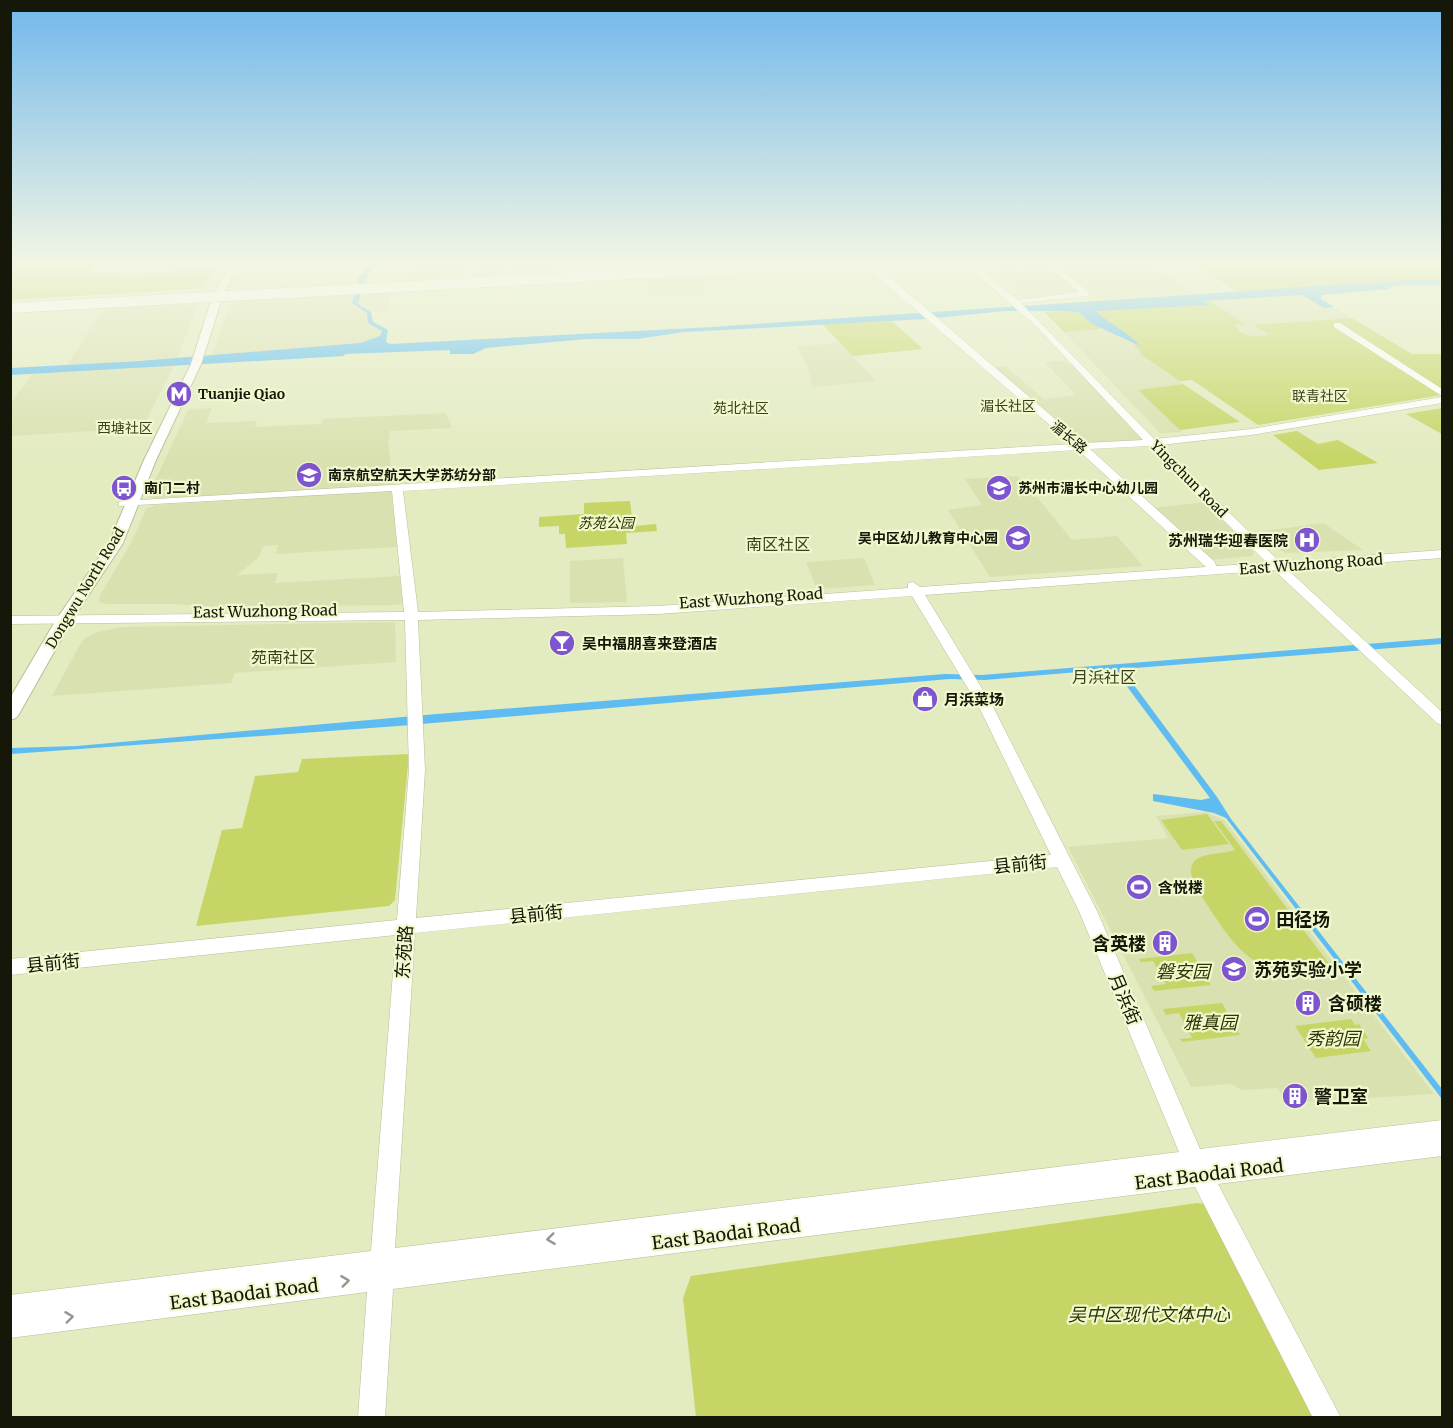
<svg xmlns="http://www.w3.org/2000/svg" width="1453" height="1428" font-family="Merriweather,'Noto Sans SC',serif">
	<rect width="100%" height="100%" fill="#e3ebc1"/>
	<g fill="#d9e1b0">
		<path d="M 134,260 L 220,260 L 214,269 L 168,272 L 173,263 L 130,264 Z"/>
		<path d="M 418,260 L 463,260 L 463,274 L 406,278 Z"/>
		<path d="M 473,260 L 555,260 L 557,272 L 471,276 Z"/>
		<path d="M 1000,260 L 1039,260 L 1080,292 L 1077,295 L 1025,298 L 985,262 Z"/>
		<path d="M 1047,260 L 1145,260 L 1198,294 L 1098,300 Z"/>
		<path d="M 700,275 L 708,292 L 649,294 L 643,279 Z"/>
		<path d="M 392,290 L 387,311 L 372,312 L 358,304 L 361,292 Z"/>
		<path d="M 354,293 L 352,303 L 367,313 L 368,323 L 382,330 L 380,336 L 352,345 L 212,355 L 231,303 L 234,301 Z"/>
		<path d="M 1302,295 L 1324,308 L 1334,307 L 1352,318 L 1256,325 L 1270,335 L 1249,337 L 1237,329 L 1235,324 L 1243,323 L 1208,300 Z"/>
		<path d="M 198,304 L 177,358 L 67,365 L 105,306 Z"/>
		<path d="M 1101,329 L 1132,343 L 1141,352 L 1140,354 L 1180,381 L 1183,384 L 1138,390 L 1182,432 L 1160,433 L 1064,332 Z"/>
		<path d="M 840,343 L 876,381 L 813,387 L 806,364 L 797,346 Z"/>
		<path d="M 1063,361 L 1073,365 L 1143,440 L 1088,443 L 1080,441 L 990,367 L 1005,366 L 1044,399 L 1076,395 L 1045,362 Z"/>
		<path d="M 175,364 L 142,428 L 11,436 L 11,403 L 33,373 Z"/>
		<path d="M 212,408 L 206,423 L 257,421 L 255,427 L 321,424 L 323,419 L 446,413 L 452,428 L 390,431 L 388,441 L 393,484 L 223,495 L 154,498 L 148,496 L 188,410 Z"/>
		<path d="M 1017,476 L 1034,497 L 1037,497 L 1072,540 L 1117,536 L 1143,566 L 990,577 L 948,510 L 982,505 L 965,479 Z"/>
		<path d="M 391,490 L 397,547 L 275,554 L 278,545 L 263,546 L 259,557 L 237,575 L 278,573 L 275,583 L 400,576 L 402,603 L 398,605 L 219,607 L 175,604 L 107,604 L 99,602 L 99,597 L 130,545 L 147,508 L 157,505 Z"/>
		<path d="M 1204,502 L 1254,552 L 1252,556 L 1210,560 L 1153,508 Z"/>
		<path d="M 1323,523 L 1363,550 L 1286,553 L 1275,548 L 1258,532 Z"/>
		<path d="M 623,558 L 627,602 L 570,603 L 570,561 Z"/>
		<path d="M 864,558 L 875,585 L 817,589 L 806,562 Z"/>
		<path d="M 395,622 L 396,662 L 235,673 L 231,683 L 52,696 L 79,646 L 85,638 L 97,632 L 123,627 Z"/>
		<path d="M 1206,812 L 1224,820 L 1434,1094 L 1286,1103 L 1278,1088 L 1242,1090 L 1231,1084 L 1191,1087 L 1068,847 L 1168,838 L 1156,816 Z"/>
	</g>
	<g fill="#c7d566">
		<path d="M 104,260 L 89,272 L 117,272 L 116,275 L 214,269 L 203,287 L 194,289 L 11,300 L 11,264 Z"/>
		<path d="M 1279,260 L 1442,260 L 1442,279 L 1238,292 L 1194,265 L 1281,262 Z"/>
		<path d="M 1208,300 L 1245,324 L 1235,325 C 1242,339 1256,336 1269,335 L 1254,325 L 1352,318 L 1412,354 L 1442,354 L 1442,395 L 1258,425 L 1192,380 L 1180,381 L 1140,354 L 1141,352 L 1132,343 L 1139,346 C 1125,333 1110,324 1095,312 L 1100,309 L 1208,304 L 1203,301 Z"/>
		<path d="M 1067,311 L 1080,313 L 1101,329 L 1064,332 L 1044,312 Z"/>
		<path d="M 892,321 L 923,349 L 853,356 L 822,324 Z"/>
		<path d="M 1183,384 L 1240,422 L 1180,430 L 1138,390 Z"/>
		<path d="M 1442,408 L 1442,434 L 1406,414 Z"/>
		<path d="M 1297,431 L 1318,444 L 1338,440 L 1378,463 L 1319,470 L 1273,435 Z"/>
		<path d="M 630,501 L 633,526 L 656,524 L 657,531 L 626,533 L 627,544 L 566,548 L 565,534 L 559,534 L 559,526 L 539,527 L 539,517 L 584,514 L 584,503 Z"/>
		<path d="M 409,754 L 395,900 L 389,906 L 196,926 L 222,830 L 242,828 L 255,776 L 298,772 L 302,759 Z"/>
		<path d="M 1207,814 L 1229,844 L 1182,850 L 1161,820 Z"/>
		<path d="M 1214,821 L 1221,821 L 1333,969 C 1325,972 1315,972 1306,972 C 1243,977 1225,929 1194,885 C 1181,849 1214,857 1235,850 Z"/>
		<path d="M 1192,953 L 1211,985 L 1154,991 L 1151,986 L 1166,984 L 1153,961 L 1141,962 L 1139,959 Z"/>
		<path d="M 1222,1003 L 1240,1035 L 1182,1042 L 1180,1039 L 1192,1038 L 1179,1013 L 1166,1015 L 1163,1009 Z"/>
		<path d="M 1351,1019 L 1355,1025 L 1359,1024 L 1368,1038 L 1363,1039 L 1371,1051 L 1316,1058 L 1295,1026 Z"/>
		<path d="M 1197,1203 L 1205,1204 L 1320,1417 L 696,1417 L 683,1298 L 691,1276 Z"/>
	</g>
	<g fill="#5ebcf1">
		<path d="M 374,260 L 379,260 L 365,280 L 358,304 L 371,312 L 373,322 L 388,330 L 386,342 L 390,344 L 712,327 L 1422,279 L 1442,279 L 1442,285 L 1393,286 L 1388,289 L 1322,295 L 1321,299 L 1334,307 L 1324,308 L 1302,295 L 1204,301 L 1210,305 L 1096,311 L 1096,312 C 1110,324 1129,333 1140,346 L 1092,324 L 1080,313 L 1067,311 L 1005,311 L 926,319 L 743,329 L 684,332 L 637,339 L 587,339 L 486,348 L 473,354 L 450,354 L 450,350 L 345,354 L 344,356 L 11,375 L 11,368 L 139,361 L 360,343 L 380,336 L 382,331 L 368,323 L 367,313 L 352,303 L 359,276 Z"/>
		<path d="M 1442,638 L 1442,644 L 1122,669 L 1217,797 L 1231,819 L 1442,1089 L 1442,1099 L 1226,818 L 1214,813 L 1153,801 L 1153,794 L 1201,800 L 1210,798 L 1114,669 L 985,680 L 950,679 L 398,726 L 11,754 L 11,748 L 77,746 L 437,714 L 945,674 L 982,675 Z"/>
	</g>
	<g fill="none" stroke-linecap="round" stroke-linejoin="round">
		<g stroke="#b8bf97" stroke-width="1">
			<g id="secondary">
				<path d="M 466,260 L 474,260 L 471,284 L 467,286 L 463,284 Z"/>
				<path d="M 960,260 L 968,260 L 1018,300 L 1079,292 L 1041,260 L 1049,260 L 1089,292 L 1089,296 L 1086,296 L 1021,303 L 1154,439 L 1251,429 L 1442,397 L 1442,403 L 1251,435 L 1160,445 L 1280,562 L 1442,550 L 1442,558 L 1287,569 L 1442,712 L 1442,725 L 1437,723 L 1274,570 L 925,595 L 992,705 L 1097,911 L 1200,1149 L 1442,1120 L 1442,1156 L 1218,1184 L 1341,1418 L 1313,1418 L 1195,1187 L 393,1289 L 385,1418 L 358,1418 L 367,1292 L 10,1338 L 10,1295 L 371,1251 L 396,935 L 10,975 L 10,959 L 397,920 L 409,770 L 405,620 L 10,624 L 10,616 L 404,612 L 392,491 L 119,506 L 119,502 L 123,501 L 1072,444 L 874,274 L 867,263 L 871,261 L 1083,443 L 1143,440 L 1036,326 ZM 1149,446 L 1267,563 L 1216,566 L 1215,562 L 1090,449 ZM 1078,450 L 1206,567 L 920,587 L 913,582 L 908,583 L 908,588 L 658,606 L 418,612 L 403,491 ZM 912,596 L 978,705 L 1051,855 L 416,918 L 425,770 L 418,620 L 658,614 ZM 1057,867 L 1079,911 L 1179,1152 L 395,1248 L 415,933 Z"/>
				<path d="M 1334,323 L 1340,323 L 1442,389 L 1442,396 L 1334,327 Z"/>
			</g>
		</g>
		<g stroke="#b8bf97" stroke-width="2">
			<path id="primary" d="M 233,260 L 241,260 L 222,298 L 201,364 L 156,460 L 123,543 L 72,620 L 19,714 L 16,718 L 10,720 L 10,698 L 56,620 L 109,543 L 144,460 L 191,364 L 212,298 Z"/>
		</g>
		<g stroke="#b8bf97" stroke-width="1">
			<path id="highway" d="M 896,260 L 963,260 L 958,263 L 867,267 L 862,264 L 867,261 Z"/>
		</g>
		<use href="#secondary" fill="#fff" fill-rule="evenodd"/>
		<use href="#primary" fill="#fff" fill-rule="evenodd"/>
		<use href="#highway" fill="#fff" fill-rule="evenodd"/>
		<g stroke="#b8bf97" stroke-width="11" stroke-linecap="butt">
			<path id="highway-bridge" d="M 10,308 L 889,260"/>
		</g>
		<use href="#highway-bridge" stroke="#fff" stroke-width="10"/>
	</g>
	<defs><path id="oneway-chevron" d="M-2-3.5L2.5 0L-2 3.5" fill="none" stroke-width="1.6" stroke-linecap="round" stroke-linejoin="round" transform="scale(1.5)"/></defs>
	<g stroke="#969790">
		<use href="#oneway-chevron" transform="translate(551 1239) rotate(173)"/>
		<use href="#oneway-chevron" transform="translate(345 1281) rotate(-7)"/>
		<use href="#oneway-chevron" transform="translate(69 1317) rotate(-7)"/>
	</g>
	<linearGradient id="sky" x2="0" y2="1"><stop stop-color="#71b7ec"/><stop offset="0.57" stop-color="#f2f6e3"/><stop offset="1" stop-color="#f2f6e3" stop-opacity="0"/></linearGradient>
	<rect width="1453" height="460" fill="url(#sky)"/>
	<defs>
		<g id="metro-disc" transform="scale(1.35)"><circle r="9.5" fill="#7e55ce" stroke="#f0f8ce"/><path d="M-5.5 5V-5H-3L0 0L3-5H5.5V5H3V-.5L0 4L-3-.5V5Z" fill="#fff"/></g>
		<g id="university-disc" transform="scale(1.35)"><circle r="9.5" fill="#7e55ce" stroke="#f0f8ce"/><path d="M0-5L7-2L0 1L-7-2ZM-4 1L0 2.5L4 1V4Q0 6-4 4Z" fill="#fff"/></g>
		<g id="bus-disc" transform="scale(1.35)"><circle r="9.5" fill="#7e55ce" stroke="#f0f8ce"/><path d="M-5-6H5V4H4V6H2V4H-2V6H-4V4H-5ZM-3.5-4V0h7V-4ZM-3.5 1.2v1.5H-2V1.2ZM2 1.2v1.5H3.5V1.2Z" fill="#fff"/></g>
		<g id="school-disc" transform="scale(1.35)"><circle r="9.5" fill="#7e55ce" stroke="#f0f8ce"/><path d="M0-5L7-2L0 1L-7-2ZM-4 1L0 2.5L4 1V4Q0 6-4 4Z" fill="#fff"/></g>
		<g id="hospital-disc" transform="scale(1.35)"><circle r="9.5" fill="#7e55ce" stroke="#f0f8ce"/><path d="M-5-5h3v3.5h4V-5h3V5h-3V1.5h-4V5h-3Z" fill="#fff"/></g>
		<g id="bar-disc" transform="scale(1.35)"><circle r="9.5" fill="#7e55ce" stroke="#f0f8ce"/><path d="M-6-5H6L.8 .8V4.5H3.5V6h-7V4.5H-.8V.8Z" fill="#fff"/></g>
		<g id="shop-disc" transform="scale(1.35)"><circle r="9.5" fill="#7e55ce" stroke="#f0f8ce"/><path d="M-5-2.5h2.3a2.7 3.5 0 0 1 5.4 0H5L5.5 6h-11ZM-1.5-2.5h3a1.5 2.3 0 0 0-3 0Z" fill="#fff"/></g>
		<g id="stadium-disc" transform="scale(1.35)"><circle r="9.5" fill="#7e55ce" stroke="#f0f8ce"/><path d="M0-5a6.5 5 0 1 0 0 10a6.5 5 0 1 0 0-10ZM-3.5-1.8h7v3.6h-7Z" fill="#fff"/></g>
		<g id="building-disc" transform="scale(1.35)"><circle r="9.5" fill="#7e55ce" stroke="#f0f8ce"/><path d="M-4-6H4V6H1V3H-1V6H-4ZM-2.5-4.3h1.7v1.8h-1.7ZM.8-4.3h1.7v1.8H.8ZM-2.5-1h1.7V.8h-1.7ZM.8-1h1.7V.8H.8Z" fill="#fff"/></g>
	</defs>
	<g fill-rule="evenodd">
		<use href="#metro-disc" x="179" y="394"/>
		<use href="#university-disc" x="309" y="475"/>
		<use href="#bus-disc" x="124" y="488"/>
		<use href="#school-disc" x="999" y="488"/>
		<use href="#school-disc" x="1018" y="538"/>
		<use href="#hospital-disc" x="1307" y="540"/>
		<use href="#bar-disc" x="562" y="643"/>
		<use href="#shop-disc" x="925" y="699"/>
		<use href="#stadium-disc" x="1139" y="887"/>
		<use href="#stadium-disc" x="1257" y="919"/>
		<use href="#building-disc" x="1165" y="943"/>
		<use href="#school-disc" x="1234" y="969"/>
		<use href="#building-disc" x="1308" y="1003"/>
		<use href="#building-disc" x="1295" y="1096"/>
	</g>
	<g text-anchor="middle" dominant-baseline="central" stroke-width="4.5" stroke-linejoin="round" paint-order="stroke">
		<g font-size="14" font-weight="bold" fill="#151708" stroke="#f0f8ce" text-anchor="start">
			<text x="198" y="394">Tuanjie Qiao</text>
			<text x="328" y="475">南京航空航天大学苏纺分部</text>
			<text x="144" y="488">南门二村</text>
			<text x="1018" y="488">苏州市湄长中心幼儿园</text>
			<text x="998" y="538" text-anchor="end">吴中区幼儿教育中心园</text>
		</g>
		<g font-size="14" fill="#3a3f1b" stroke="#f0f8ce">
			<text x="1320" y="396">联青社区</text>
			<text x="1008" y="406">湄长社区</text>
			<text x="741" y="408">苑北社区</text>
			<text x="125" y="428">西塘社区</text>
		</g>
		<g font-size="14" fill="#151708" stroke="#f0f8ce">
			<text transform="translate(1069 437) rotate(40)">湄长路</text>
			<text transform="translate(1189 479) rotate(45)">Yingchun Road</text>
			<text transform="translate(85 588) rotate(-59)">Dongwu North Road</text>
		</g>
		<g font-size="14" font-style="italic" fill="#2f3400" stroke="#f0f8ce">
			<text x="606" y="523">苏苑公园</text>
		</g>
		<g font-size="15" font-weight="bold" fill="#151708" stroke="#f0f8ce" text-anchor="start">
			<text x="1288" y="540" text-anchor="end">苏州瑞华迎春医院</text>
			<text x="582" y="643">吴中福朋喜来登酒店</text>
			<text x="944" y="699">月浜菜场</text>
			<text x="1158" y="887">含悦楼</text>
		</g>
		<g font-size="15" fill="#151708" stroke="#f0f8ce">
			<text transform="translate(1311 564) rotate(-4)">East Wuzhong Road</text>
			<text transform="translate(751 598) rotate(-4)">East Wuzhong Road</text>
			<text transform="translate(265 611) rotate(-1)">East Wuzhong Road</text>
		</g>
		<g font-size="16" fill="#3a3f1b" stroke="#f0f8ce">
			<text x="778" y="544">南区社区</text>
			<text x="283" y="657">苑南社区</text>
			<text x="1104" y="677">月浜社区</text>
		</g>
		<g font-size="18" fill="#151708" stroke="#f0f8ce">
			<text transform="translate(1020 864) rotate(-6)">县前街</text>
			<text transform="translate(536 914) rotate(-6)">县前街</text>
			<text transform="translate(404 952) rotate(-86)">东苑路</text>
			<text transform="translate(53 963) rotate(-6)">县前街</text>
			<text transform="translate(1125 999) rotate(67)">月浜街</text>
			<text transform="translate(1209 1174) rotate(-7)">East Baodai Road</text>
			<text transform="translate(726 1234) rotate(-7)">East Baodai Road</text>
			<text transform="translate(244 1294) rotate(-7)">East Baodai Road</text>
		</g>
		<g font-size="18" font-weight="bold" fill="#151708" stroke="#f0f8ce" text-anchor="start">
			<text x="1276" y="919">田径场</text>
			<text x="1146" y="943" text-anchor="end">含英楼</text>
			<text x="1254" y="969">苏苑实验小学</text>
			<text x="1328" y="1003">含硕楼</text>
			<text x="1314" y="1096">警卫室</text>
		</g>
		<g font-size="18" font-style="italic" fill="#2f3400" stroke="#f0f8ce">
			<text x="1183" y="971">磐安园</text>
			<text x="1210" y="1022">雅真园</text>
			<text x="1333" y="1038">秀韵园</text>
			<text x="1149" y="1314">吴中区现代文体中心</text>
		</g>
	</g>
	<rect width="1453" height="1428" fill="none" stroke="#151708" stroke-width="24"/>
</svg>
